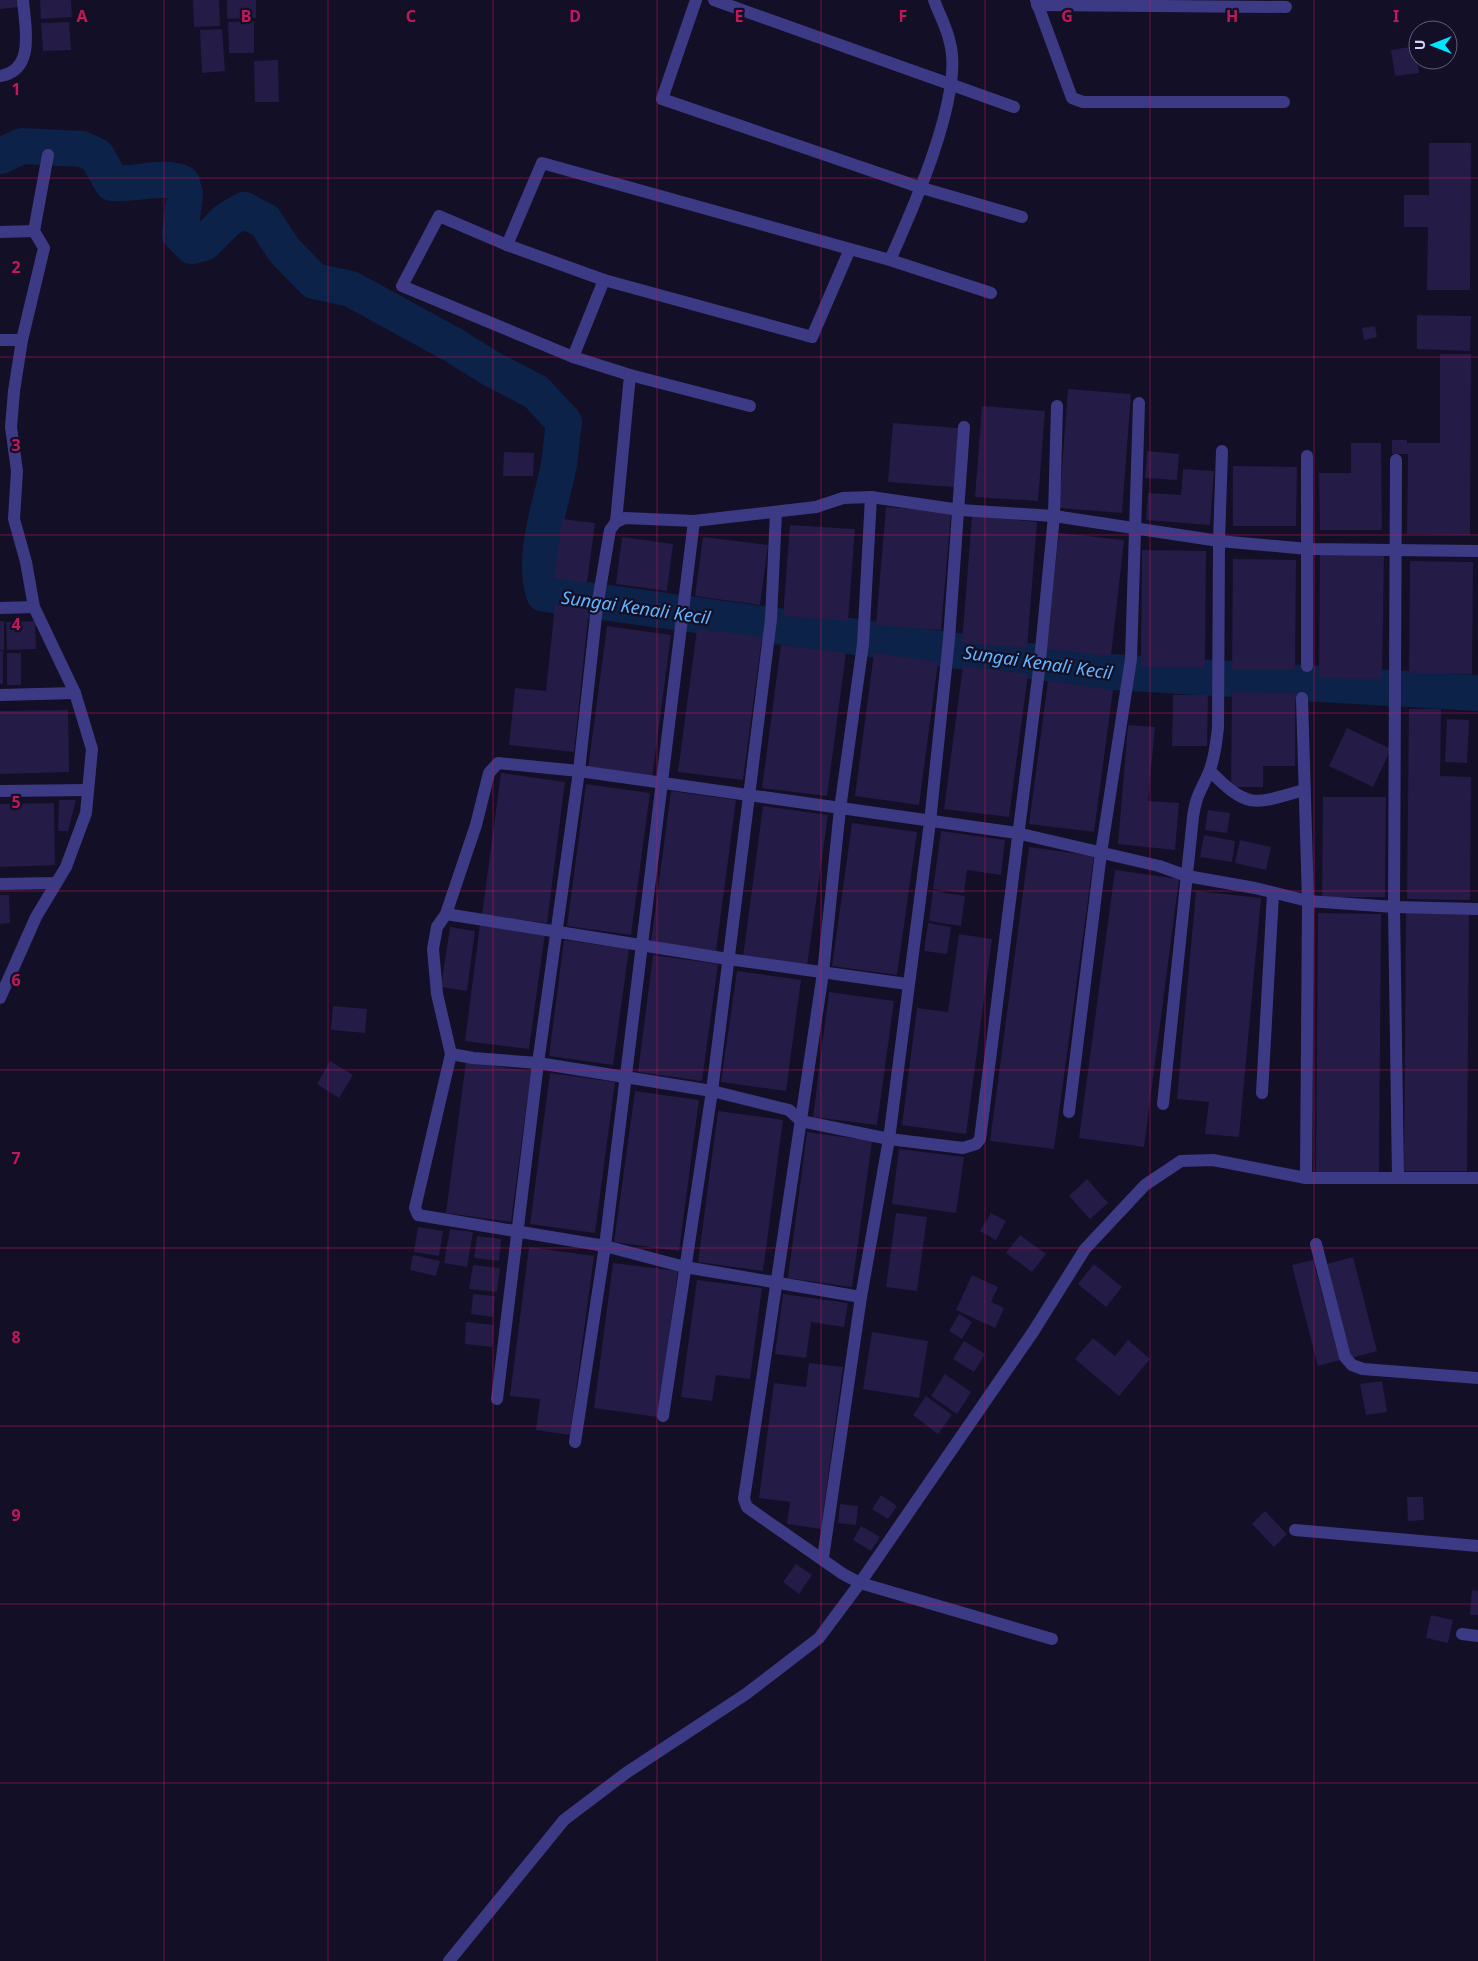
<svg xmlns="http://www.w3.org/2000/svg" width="1478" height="1961" font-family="'Noto Sans',sans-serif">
	<rect width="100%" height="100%" fill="#130f26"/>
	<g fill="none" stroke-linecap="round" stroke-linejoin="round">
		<path stroke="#0c2248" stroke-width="36" d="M 0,156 L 22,146 L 82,149 L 97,156 L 112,183 C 134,185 165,175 182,183 L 185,194 L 180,234 L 192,246 L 204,243 L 227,220 L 244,210 L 265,221 L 284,250 L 314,281 L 351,289 L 453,345 L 490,368 L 536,392 L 564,422 C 562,436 561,450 559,464 C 552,502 531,557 544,594 L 1110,672 L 1478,693"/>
	</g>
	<g fill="#241b47">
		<path d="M 0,0 L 19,0 L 20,7 L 0,9 Z"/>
		<path d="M 40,0 L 71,0 L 72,17 L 41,19 Z"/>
		<path d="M 193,0 L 219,0 L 220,26 L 194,27 Z"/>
		<path d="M 227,0 L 256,0 L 256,18 L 227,19 Z"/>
		<path d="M 254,21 L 254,53 L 229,53 L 228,22 Z"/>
		<path d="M 69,22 L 71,50 L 43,51 L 41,23 Z"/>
		<path d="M 222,29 L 225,71 L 202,73 L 200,30 Z"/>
		<path d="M 1416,46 L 1419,73 L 1395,76 L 1391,50 Z"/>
		<path d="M 278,60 L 279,102 L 255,102 L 254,61 Z"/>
		<path d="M 1429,143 L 1471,143 L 1470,290 L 1427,290 L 1428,227 L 1404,227 L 1404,195 L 1429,195 Z"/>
		<path d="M 1417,315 L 1471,316 L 1470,351 L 1417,349 Z"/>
		<path d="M 1375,326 L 1377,337 L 1364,340 L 1362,328 Z"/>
		<path d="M 1440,354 L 1471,354 L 1470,535 L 1407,534 L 1408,454 L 1392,454 L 1392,440 L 1407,440 L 1407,443 L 1440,443 Z"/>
		<path d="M 1068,389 L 1131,394 L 1122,513 L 1059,508 Z"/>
		<path d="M 982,406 L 1045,411 L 1038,501 L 975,497 Z"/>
		<path d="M 893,423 L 958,428 L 954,487 L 888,482 Z"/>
		<path d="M 1351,443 L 1381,443 L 1382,530 L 1320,530 L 1319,473 L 1351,473 Z"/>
		<path d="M 1147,451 L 1179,454 L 1177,480 L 1145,478 Z"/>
		<path d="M 504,452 L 534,453 L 533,476 L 503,476 Z"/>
		<path d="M 1233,466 L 1297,467 L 1296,526 L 1233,526 Z"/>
		<path d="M 1183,469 L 1214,471 L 1210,525 L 1146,520 L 1148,493 L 1181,495 Z"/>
		<path d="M 886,507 L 951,512 L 941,630 L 876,625 Z"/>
		<path d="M 972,516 L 1037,522 L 1027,648 L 962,643 Z"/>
		<path d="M 562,519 L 595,523 L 587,583 L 554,578 Z"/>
		<path d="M 790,525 L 855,529 L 848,621 L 783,616 Z"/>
		<path d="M 1059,533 L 1124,540 L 1111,656 L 1046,649 Z"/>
		<path d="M 622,537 L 673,544 L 667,591 L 616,584 Z"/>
		<path d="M 703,537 L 768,545 L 760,605 L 695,596 Z"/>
		<path d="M 1142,550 L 1206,551 L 1205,667 L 1141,667 Z"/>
		<path d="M 1320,550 L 1384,551 L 1382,679 L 1319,678 Z"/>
		<path d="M 1233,559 L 1296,560 L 1295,669 L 1232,669 Z"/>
		<path d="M 1410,561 L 1473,562 L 1472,674 L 1409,673 Z"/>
		<path d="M 555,605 L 589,609 L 574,752 L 509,745 L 515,688 L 546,691 Z"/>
		<rect x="0" y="621" width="4" height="29"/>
		<path d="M 35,621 L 36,649 L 7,650 L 6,622 Z"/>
		<path d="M 607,626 L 671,635 L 652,778 L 588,769 Z"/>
		<path d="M 697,629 L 762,637 L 743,780 L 678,772 Z"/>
		<path d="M 781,645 L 846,653 L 827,796 L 762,788 Z"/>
		<rect x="0" y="651" width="3" height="33"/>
		<rect x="7" y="653" width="14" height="32"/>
		<path d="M 874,653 L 938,662 L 919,805 L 855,796 Z"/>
		<path d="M 963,666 L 1028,674 L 1009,817 L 944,809 Z"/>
		<path d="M 1048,681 L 1113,690 L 1094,832 L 1029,824 Z"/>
		<path d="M 1232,692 L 1295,693 L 1295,766 L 1263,766 L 1263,787 L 1231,787 Z"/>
		<path d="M 1173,695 L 1208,695 L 1207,746 L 1172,746 Z"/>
		<path d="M 1409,709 L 1441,709 L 1440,776 L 1471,777 L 1470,900 L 1407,899 Z"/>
		<path d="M 68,710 L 69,772 L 0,774 L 0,711 Z"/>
		<path d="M 1447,719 L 1469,720 L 1467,763 L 1445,762 Z"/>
		<path d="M 1128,725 L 1155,727 L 1148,801 L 1179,803 L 1175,850 L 1118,844 Z"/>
		<path d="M 1347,728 L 1391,749 L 1373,787 L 1329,766 Z"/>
		<path d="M 501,773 L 565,782 L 547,923 L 482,915 Z"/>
		<path d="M 586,784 L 650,793 L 631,935 L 567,926 Z"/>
		<path d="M 671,791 L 736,800 L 716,951 L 651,942 Z"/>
		<path d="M 1323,797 L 1386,797 L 1385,897 L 1322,897 Z"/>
		<path d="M 59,800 L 76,800 L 68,831 L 58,831 Z"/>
		<path d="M 54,803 L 55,865 L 0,867 L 0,804 Z"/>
		<path d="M 763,806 L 828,815 L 807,966 L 743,957 Z"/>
		<path d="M 1208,810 L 1230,813 L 1227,833 L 1205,830 Z"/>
		<path d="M 852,823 L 917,832 L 897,975 L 832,966 Z"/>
		<path d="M 941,831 L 1005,840 L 1001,875 L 967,870 L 964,893 L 933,889 Z"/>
		<path d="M 1204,835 L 1235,841 L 1232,862 L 1200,857 Z"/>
		<path d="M 1240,840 L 1271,847 L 1266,870 L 1235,863 Z"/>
		<path d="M 1029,847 L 1094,856 L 1054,1149 L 990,1141 Z"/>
		<path d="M 1115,870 L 1179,879 L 1144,1147 L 1079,1138 Z"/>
		<path d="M 933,891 L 965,896 L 961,926 L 929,921 Z"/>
		<path d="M 1196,891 L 1261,898 L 1239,1137 L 1205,1134 L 1209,1102 L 1177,1099 Z"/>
		<path d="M 0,895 L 9,895 L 10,923 L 0,924 Z"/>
		<path d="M 1406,912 L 1469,912 L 1467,1171 L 1404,1171 Z"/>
		<path d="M 1318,913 L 1381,914 L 1379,1173 L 1316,1172 Z"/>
		<path d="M 928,923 L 951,927 L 947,954 L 924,951 Z"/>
		<path d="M 480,924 L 545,933 L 529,1049 L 465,1041 Z"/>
		<path d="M 450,927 L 475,931 L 467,991 L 441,987 Z"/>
		<path d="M 959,934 L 992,939 L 966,1134 L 902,1125 L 917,1008 L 948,1012 Z"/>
		<path d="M 564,940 L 629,949 L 613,1065 L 549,1056 Z"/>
		<path d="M 653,955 L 718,964 L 702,1081 L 638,1072 Z"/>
		<path d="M 737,971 L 801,980 L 786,1091 L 721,1082 Z"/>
		<path d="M 829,992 L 894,1001 L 877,1125 L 813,1117 Z"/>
		<path d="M 333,1006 L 367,1009 L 365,1033 L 331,1030 Z"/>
		<path d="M 330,1061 L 353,1075 L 339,1098 L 317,1084 Z"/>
		<path d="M 466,1062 L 531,1071 L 511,1222 L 446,1213 Z"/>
		<path d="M 550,1073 L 615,1082 L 595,1233 L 530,1224 Z"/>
		<path d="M 635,1091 L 699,1100 L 679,1251 L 614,1242 Z"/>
		<path d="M 718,1111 L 783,1120 L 763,1271 L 698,1262 Z"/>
		<path d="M 807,1132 L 872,1141 L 852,1287 L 788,1278 Z"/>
		<path d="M 899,1149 L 964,1157 L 956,1213 L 892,1204 Z"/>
		<path d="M 1087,1179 L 1108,1203 L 1090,1219 L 1069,1196 Z"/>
		<path d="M 896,1213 L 927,1217 L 917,1291 L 886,1287 Z"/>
		<path d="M 991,1213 L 1006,1221 L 996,1240 L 980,1231 Z"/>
		<path d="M 418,1227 L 443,1231 L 439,1256 L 414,1252 Z"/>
		<path d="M 450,1229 L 473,1232 L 467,1267 L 444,1263 Z"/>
		<path d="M 1020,1235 L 1046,1254 L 1032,1272 L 1006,1253 Z"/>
		<path d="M 477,1236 L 501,1239 L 499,1261 L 474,1258 Z"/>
		<path d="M 529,1247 L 594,1256 L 570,1435 L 536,1430 L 540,1399 L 510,1396 Z"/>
		<path d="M 413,1255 L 440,1261 L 436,1276 L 410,1270 Z"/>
		<path d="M 1353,1257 L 1377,1351 L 1351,1358 L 1327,1264 Z"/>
		<path d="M 1313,1260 L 1340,1360 L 1318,1366 L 1292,1265 Z"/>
		<path d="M 613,1263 L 678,1271 L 658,1417 L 594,1408 Z"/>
		<path d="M 1094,1264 L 1122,1287 L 1106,1307 L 1078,1284 Z"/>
		<path d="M 473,1265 L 500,1268 L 497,1292 L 469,1289 Z"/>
		<path d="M 972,1275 L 998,1287 L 991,1302 L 1004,1308 L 995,1328 L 956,1310 Z"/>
		<path d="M 697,1280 L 762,1288 L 750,1379 L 716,1375 L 712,1401 L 681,1397 Z"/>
		<path d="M 473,1294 L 495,1296 L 493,1317 L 471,1314 Z"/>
		<path d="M 783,1294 L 848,1303 L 844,1327 L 811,1322 L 806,1358 L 775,1354 Z"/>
		<path d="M 959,1314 L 972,1322 L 962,1339 L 949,1331 Z"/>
		<path d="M 466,1322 L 494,1325 L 492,1347 L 465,1344 Z"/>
		<path d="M 872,1332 L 928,1341 L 919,1398 L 863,1389 Z"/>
		<path d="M 1093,1338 L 1115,1356 L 1128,1340 L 1150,1359 L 1119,1396 L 1075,1359 Z"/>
		<path d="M 964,1341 L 985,1354 L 974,1372 L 953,1359 Z"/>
		<path d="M 809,1363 L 843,1367 L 821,1529 L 787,1524 L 790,1502 L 759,1498 L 774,1383 L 806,1387 Z"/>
		<path d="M 945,1374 L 971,1392 L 957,1414 L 931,1396 Z"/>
		<path d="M 1382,1381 L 1387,1412 L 1366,1415 L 1360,1384 Z"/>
		<path d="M 926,1396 L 952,1415 L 938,1434 L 913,1415 Z"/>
		<path d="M 881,1495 L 897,1506 L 888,1519 L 872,1509 Z"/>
		<path d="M 1407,1497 L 1423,1497 L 1424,1520 L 1408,1521 Z"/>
		<path d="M 840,1504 L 858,1506 L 856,1525 L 838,1523 Z"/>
		<path d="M 1265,1511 L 1287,1534 L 1274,1547 L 1252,1524 Z"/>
		<path d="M 861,1526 L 880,1537 L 871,1551 L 853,1540 Z"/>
		<path d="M 796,1564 L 812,1575 L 799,1594 L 783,1582 Z"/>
		<path d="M 1472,1590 L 1478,1591 L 1478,1615 L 1470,1615 Z"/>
		<path d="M 1431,1615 L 1453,1620 L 1448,1643 L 1426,1638 Z"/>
	</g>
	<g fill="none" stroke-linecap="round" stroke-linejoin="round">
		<g stroke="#3d3a85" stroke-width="12">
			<path d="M 696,0 L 662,99 L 922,188 L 1022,217"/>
			<path d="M 714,0 L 1014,107"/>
			<path d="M 1036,0 L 1072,98 L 1083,102 L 1284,102"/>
			<path d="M 1037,5 L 1286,7"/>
			<path d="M 0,76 C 36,70 25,27 23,0"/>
			<path d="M 0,232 L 34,231"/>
			<path d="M 507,245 L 439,216 L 402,286 L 573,357 L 630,375 L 616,522"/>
			<path d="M 850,249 L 812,337 L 604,280 L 507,245 L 542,163 L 850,249 L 890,260 C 912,211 964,95 950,43 C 947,28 939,14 934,0"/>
			<path d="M 890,260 L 991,293"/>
			<path d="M 0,340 L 22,340"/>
			<path d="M 573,357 L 604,280"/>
			<path d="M 630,375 L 750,406"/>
			<path d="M 1057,406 L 1054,516 L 1039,670 L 980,1139 L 976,1144 L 963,1148 L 889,1139 L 801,1121 L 789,1110 L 712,1091 L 538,1063 L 473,1058 L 451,1054 L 437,994 L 433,949 L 437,927 L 446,914 L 476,825 L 489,773 L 498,763 L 579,771 L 1017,833 L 1159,866 L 1187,876 L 1255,888 L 1308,901 L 1394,907 L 1478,909"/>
			<path d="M 1396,460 L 1394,907 L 1398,1178"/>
			<path d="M 871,497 L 863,644 L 840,809 L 823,973 L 744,1499 L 747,1507 L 754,1512 L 843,1574 L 860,1583 L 1052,1639"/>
			<path d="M 0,608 L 34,607"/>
			<path d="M 1307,666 L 1307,456"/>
			<path d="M 0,695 L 75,693"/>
			<path d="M 1302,698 L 1308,901 L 1306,1178"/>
			<path d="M 1210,771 C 1248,809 1253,805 1304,790"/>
			<path d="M 0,791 L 88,790"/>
			<path d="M 0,884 L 56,883"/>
			<path d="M 446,914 L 728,959 L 907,984"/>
			<path d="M 0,998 L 36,917 L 66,867 L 86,813 L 92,749 L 75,693 L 34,607 L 26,562 L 14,519 L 17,471 L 11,427 L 14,391 L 22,340 L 44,248 L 34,231 L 48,155"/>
			<path d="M 451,1054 L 415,1208 L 418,1215 L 605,1246 L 685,1267 L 861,1297"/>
			<path d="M 1262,1093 L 1273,894"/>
			<path d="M 1163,1104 L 1193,817 C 1196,795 1201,791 1209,772 C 1215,758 1216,743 1218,728 L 1219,541 L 1222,451"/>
			<path d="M 1069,1112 L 1101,853 L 1131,659 L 1139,403"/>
			<path d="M 1316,1244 L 1345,1357 L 1352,1365 L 1363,1369 L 1478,1378"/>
			<path d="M 497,1399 L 538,1063 L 579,771 L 597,607 L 610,530 L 616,522 L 625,518 L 694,521 L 816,507 L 843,498 L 871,497 L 960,510 L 1054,516 L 1219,541 L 1308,549 L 1478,551"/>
			<path d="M 663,1416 L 712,1091 L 749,796 L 771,619 L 776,512"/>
			<path d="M 575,1442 L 605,1246 L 694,521"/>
			<path d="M 1295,1530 L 1478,1546"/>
			<path d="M 823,1558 L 861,1297 L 889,1139 L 930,822 L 949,639 L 964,427"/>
			<path d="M 1462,1634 L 1478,1636"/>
			<path d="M 449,1961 L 564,1820 L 626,1773 L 746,1694 L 819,1638 L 860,1583 L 1033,1332 L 1085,1249 L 1145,1185 L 1181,1161 L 1213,1160 L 1306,1178 L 1478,1178"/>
		</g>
	</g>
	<path fill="none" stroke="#c2185b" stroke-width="1" stroke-opacity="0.55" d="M 164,0 L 164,1961M 328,0 L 328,1961M 493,0 L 493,1961M 657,0 L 657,1961M 821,0 L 821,1961M 985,0 L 985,1961M 1150,0 L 1150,1961M 1314,0 L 1314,1961M 0,178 L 1478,178M 0,357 L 1478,357M 0,535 L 1478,535M 0,713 L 1478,713M 0,891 L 1478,891M 0,1070 L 1478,1070M 0,1248 L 1478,1248M 0,1426 L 1478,1426M 0,1604 L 1478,1604M 0,1783 L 1478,1783"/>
	<g text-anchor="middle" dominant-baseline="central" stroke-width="4.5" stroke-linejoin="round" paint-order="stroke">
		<g font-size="18" font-style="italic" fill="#62b6ff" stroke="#130f26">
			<text transform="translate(636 607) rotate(8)">Sungai Kenali Kecil</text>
			<text transform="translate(1038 662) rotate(8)">Sungai Kenali Kecil</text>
		</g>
	</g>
	<g font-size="16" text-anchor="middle" font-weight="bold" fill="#c2185b" stroke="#130f26" stroke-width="4.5" stroke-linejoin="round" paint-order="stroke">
		<text x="82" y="22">A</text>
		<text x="246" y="22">B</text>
		<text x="411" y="22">C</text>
		<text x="575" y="22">D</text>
		<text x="739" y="22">E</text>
		<text x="903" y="22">F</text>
		<text x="1067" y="22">G</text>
		<text x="1232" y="22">H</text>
		<text x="1396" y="22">I</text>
		<text x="16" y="95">1</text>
		<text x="16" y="273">2</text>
		<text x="16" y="451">3</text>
		<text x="16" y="630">4</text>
		<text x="16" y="808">5</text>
		<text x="16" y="986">6</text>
		<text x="16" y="1164">7</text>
		<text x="16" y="1343">8</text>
		<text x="16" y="1521">9</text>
	</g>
	<g transform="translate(1433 45) rotate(270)"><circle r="24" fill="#130f26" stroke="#625e7d"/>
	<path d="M0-4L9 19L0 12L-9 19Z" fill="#00e5ff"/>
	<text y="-8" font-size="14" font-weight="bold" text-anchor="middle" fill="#d9d4ff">U</text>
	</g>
</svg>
